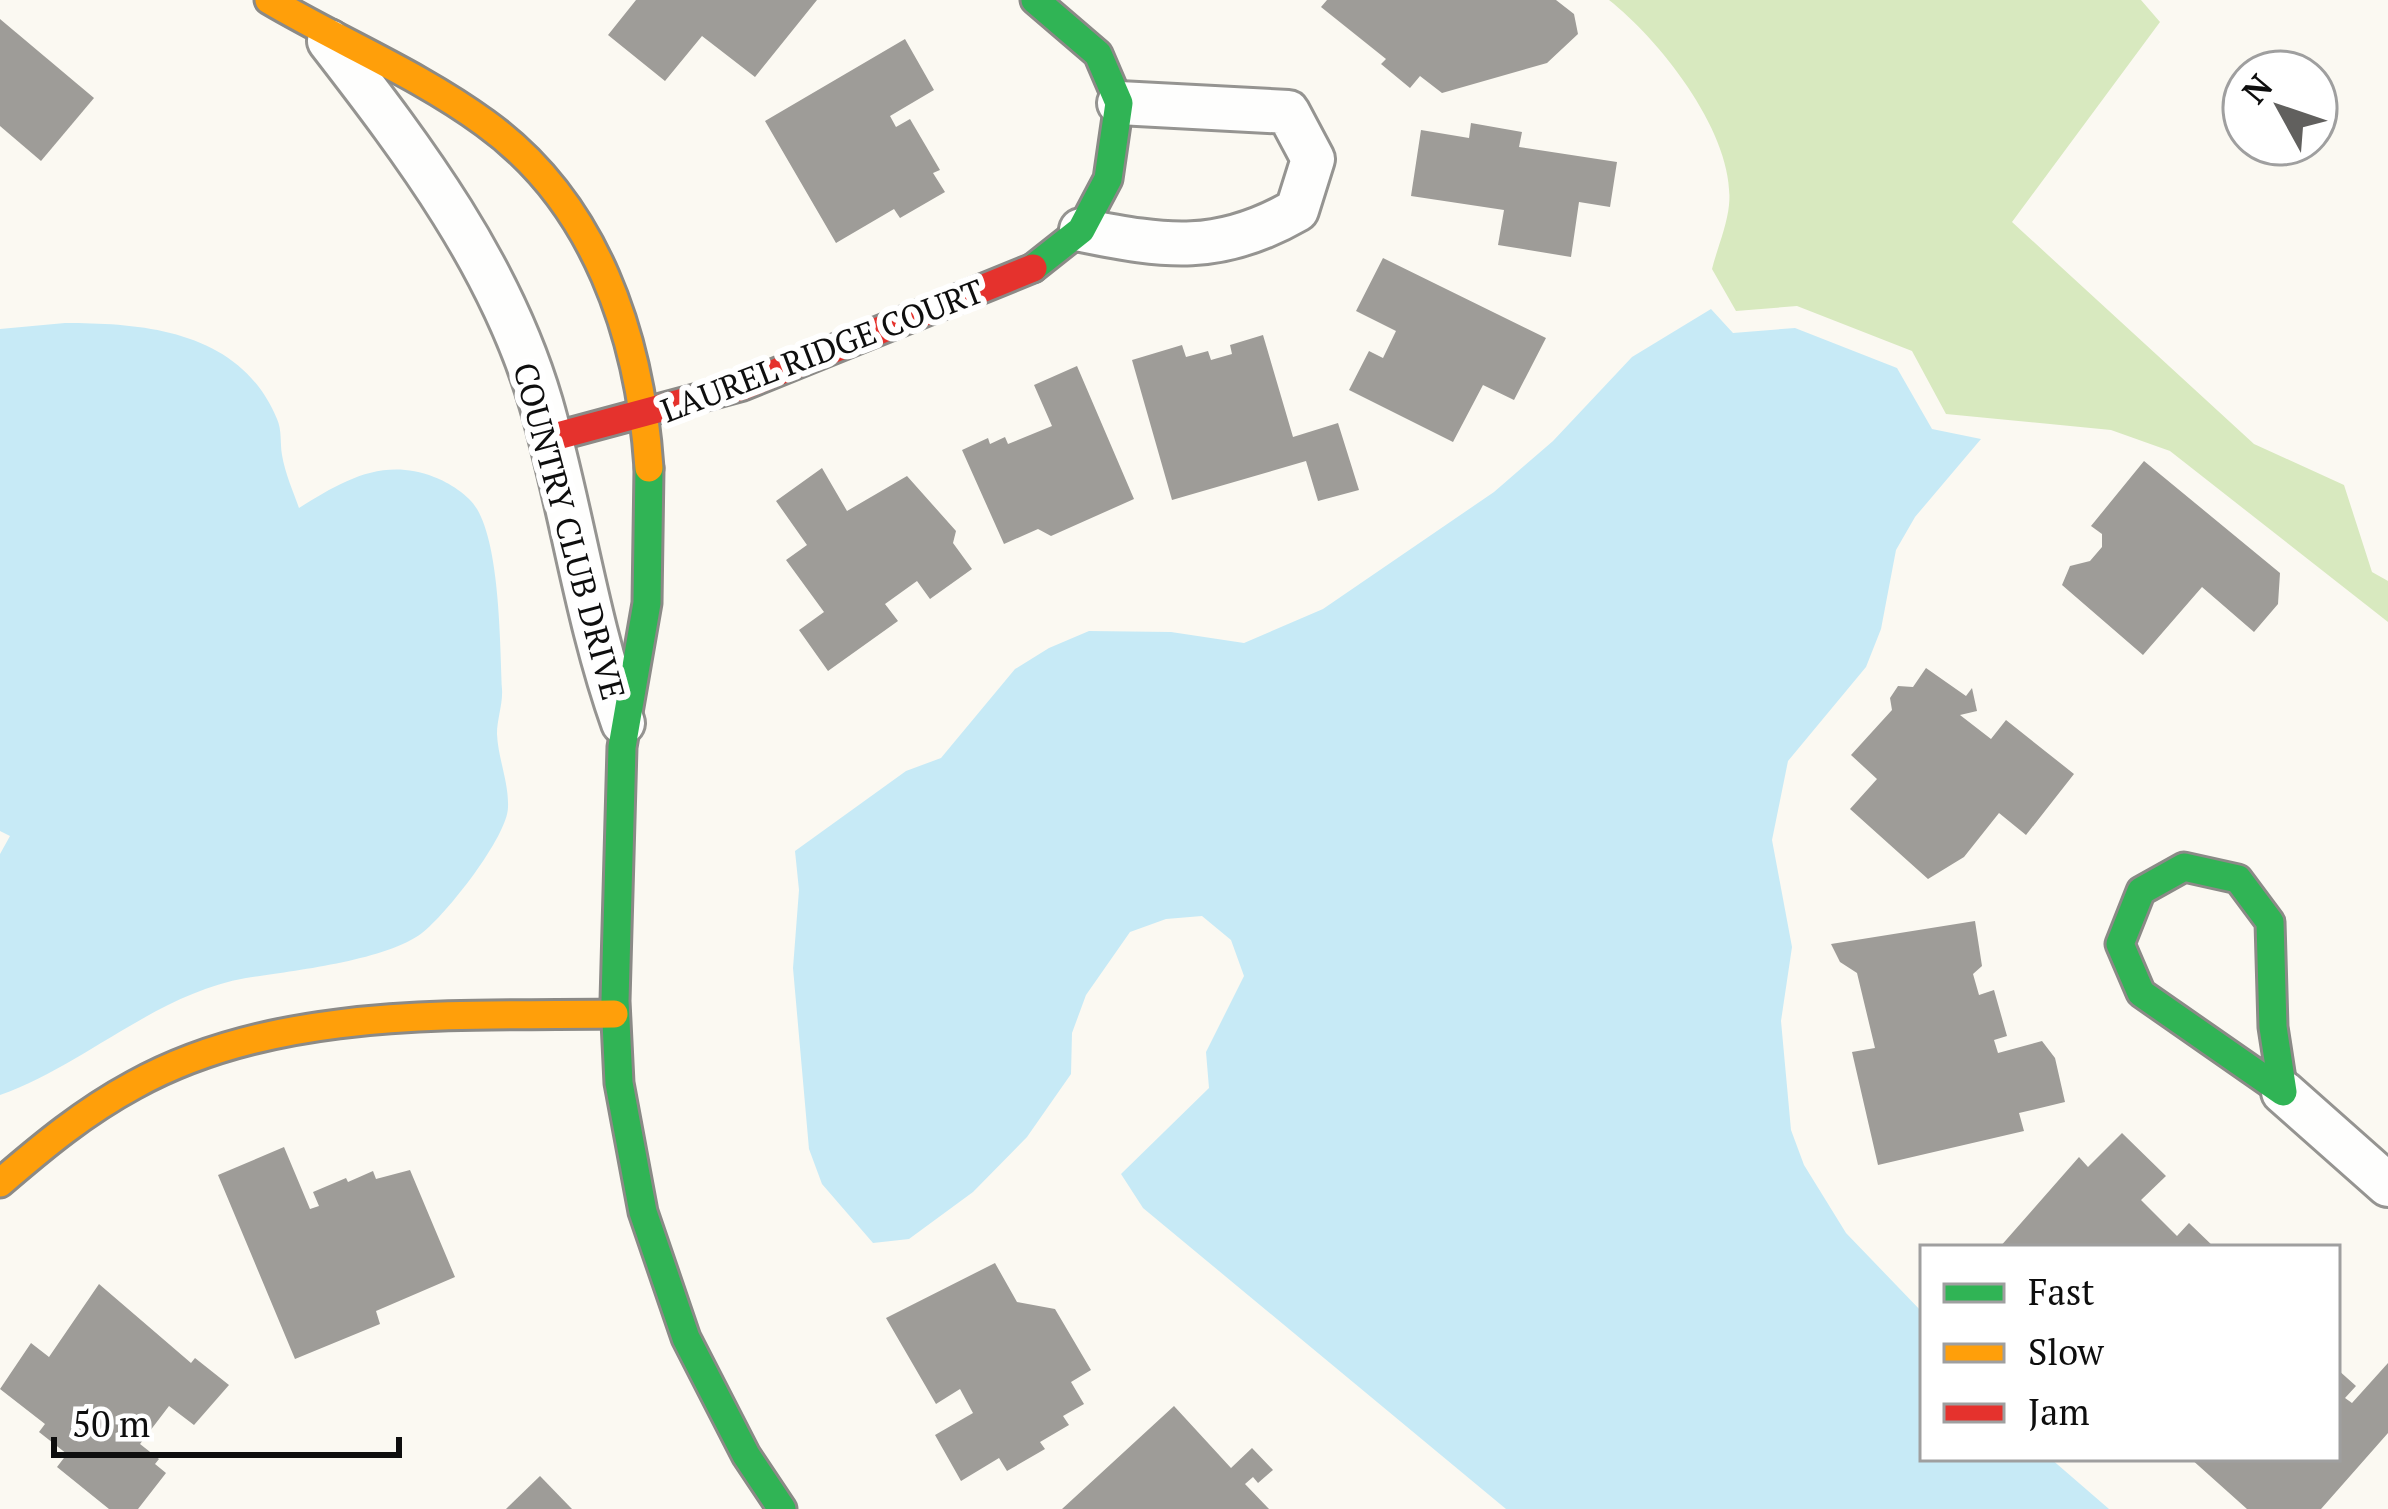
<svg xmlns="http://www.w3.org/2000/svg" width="2388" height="1509" font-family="'PT Serif',serif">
	<rect width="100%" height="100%" fill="#fbf9f2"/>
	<path fill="#d8e9bf" d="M 1609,0 L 2141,0 L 2160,22 L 2012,222 L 2254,444 L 2344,485 L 2372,572 L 2388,581 L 2388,622 L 2170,451 L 2111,430 L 1946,414 L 1912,351 L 1797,306 L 1736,311 L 1712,269 C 1717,249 1727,226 1729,205 C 1736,136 1661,41 1609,0 Z"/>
	<g fill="#c7eaf6">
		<path d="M 1711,309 L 1733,333 L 1795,328 L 1897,368 L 1932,429 L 1981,439 L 1915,517 L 1896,550 L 1881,629 L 1866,667 L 1788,761 L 1772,840 L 1792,947 L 1781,1021 L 1791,1130 L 1804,1165 L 1846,1233 L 1923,1313 L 1923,1458 L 2050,1458 L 2109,1509 L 1506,1509 L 1143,1208 L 1121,1174 L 1209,1088 L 1206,1052 L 1244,976 L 1231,940 L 1202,916 L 1166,919 L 1130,932 L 1086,995 L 1072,1033 L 1071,1074 L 1027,1137 L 973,1192 L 909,1239 L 873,1243 L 822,1184 L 809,1149 L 793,968 L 799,890 L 795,851 L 906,771 L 941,758 L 1015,669 L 1049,648 L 1089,631 L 1171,632 L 1244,643 L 1323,609 L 1494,492 L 1553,441 L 1632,357 Z"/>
		<path d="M 65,323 C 148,323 241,332 277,419 C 282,430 280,443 282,455 C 285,473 293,491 299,508 C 343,481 382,457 434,477 C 448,482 469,495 477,509 C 500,548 500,643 502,689 C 503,704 497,719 497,734 C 498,758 509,783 508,807 C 508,836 446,915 422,933 C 385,961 291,971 246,978 C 155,994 85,1065 0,1095 L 0,854 L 10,836 L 0,831 L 0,329 Z"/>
	</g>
	<g fill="#9e9c98">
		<path d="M 636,0 L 817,0 L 755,77 L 702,36 L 665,81 L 608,35 Z"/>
		<path d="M 1327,0 L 1556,0 L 1574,14 L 1578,34 L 1547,63 L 1442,93 L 1420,76 L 1410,88 L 1381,64 L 1386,59 L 1321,7 Z"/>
		<path d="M 0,19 L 94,98 L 41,161 L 0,126 Z"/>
		<path d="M 905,39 L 934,90 L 890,116 L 896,127 L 910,119 L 940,170 L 933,173 L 945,192 L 900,218 L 894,209 L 836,243 L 765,121 Z"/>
		<path d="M 1471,123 L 1522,132 L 1519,147 L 1617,162 L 1610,207 L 1579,202 L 1571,257 L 1498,245 L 1504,210 L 1411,196 L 1421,130 L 1469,138 Z"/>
		<path d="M 1383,258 L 1546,338 L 1514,400 L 1483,385 L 1453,442 L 1349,390 L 1369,351 L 1383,358 L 1396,331 L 1356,311 Z"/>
		<path d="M 1263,335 L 1293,437 L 1338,423 L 1359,490 L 1318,501 L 1306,461 L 1172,500 L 1132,360 L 1182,345 L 1186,357 L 1208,351 L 1211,360 L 1232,354 L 1230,345 Z"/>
		<path d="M 1077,366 L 1134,499 L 1051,536 L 1038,529 L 1004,544 L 962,450 L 988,438 L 990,444 L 1005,437 L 1008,444 L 1052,426 L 1034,385 Z"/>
		<path d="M 2144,461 L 2280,573 L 2278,604 L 2254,632 L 2202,587 L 2143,655 L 2062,585 L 2070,566 L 2090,561 L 2102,547 L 2102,534 L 2091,526 Z"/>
		<path d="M 822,468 L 847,511 L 907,476 L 956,531 L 953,543 L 972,569 L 930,599 L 917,581 L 885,604 L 898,621 L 828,671 L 799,630 L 824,612 L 786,560 L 807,545 L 776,501 Z"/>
		<path d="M 1926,668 L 1966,696 L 1972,688 L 1977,711 L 1960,715 L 1991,739 L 2006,720 L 2074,774 L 2026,835 L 1999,813 L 1964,857 L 1928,879 L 1850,809 L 1877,779 L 1851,755 L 1892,710 L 1890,698 L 1898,686 L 1913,687 Z"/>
		<path d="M 1975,921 L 1982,966 L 1973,974 L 1979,995 L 1994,990 L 2007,1036 L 1994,1040 L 1998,1053 L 2042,1041 L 2055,1058 L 2065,1102 L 2019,1113 L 2024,1131 L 1878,1165 L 1852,1052 L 1875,1048 L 1857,973 L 1840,962 L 1831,944 Z"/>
		<path d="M 2122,1133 L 2166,1176 L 2141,1200 L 2177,1236 L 2189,1223 L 2215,1248 L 1999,1248 L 2079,1157 L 2088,1167 Z"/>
		<path d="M 284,1147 L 310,1209 L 319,1206 L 313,1192 L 346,1178 L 348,1182 L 373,1171 L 376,1179 L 410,1170 L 455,1277 L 376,1311 L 380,1324 L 295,1359 L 218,1175 Z"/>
		<path d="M 995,1263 L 1017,1302 L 1055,1309 L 1091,1370 L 1071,1382 L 1084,1404 L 1063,1416 L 1069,1425 L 1040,1442 L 1045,1449 L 1007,1471 L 999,1458 L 961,1481 L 935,1435 L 973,1413 L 960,1389 L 936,1404 L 886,1318 Z"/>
		<path d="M 99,1284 L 191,1363 L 195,1358 L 229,1385 L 194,1425 L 169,1406 L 140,1444 L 159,1459 L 155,1464 L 166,1473 L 138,1509 L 109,1509 L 57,1467 L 67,1454 L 39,1432 L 45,1424 L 0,1389 L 31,1343 L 49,1357 Z"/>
		<path d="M 2388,1363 L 2388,1433 L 2321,1509 L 2247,1509 L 2190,1458 L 2337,1458 L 2337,1369 L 2356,1386 L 2345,1398 L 2352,1403 Z"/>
		<path d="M 1174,1406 L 1231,1468 L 1252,1448 L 1273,1470 L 1258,1483 L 1253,1477 L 1245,1484 L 1269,1509 L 1062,1509 Z"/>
		<path d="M 540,1476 L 572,1509 L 506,1509 Z"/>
	</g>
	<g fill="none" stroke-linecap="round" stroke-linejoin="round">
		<g stroke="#959491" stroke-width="48">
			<g id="street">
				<path d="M 329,41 C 415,152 501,266 541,403 C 572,510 586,619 623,723"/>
				<path d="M 1081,230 C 1166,247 1219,255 1297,210 L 1313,159 L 1288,112 L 1119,103"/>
				<path d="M 2283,1092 L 2388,1185"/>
			</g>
		</g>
		<g stroke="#8b8a87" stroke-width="33">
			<g id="fast">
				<path d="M 1033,268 L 1081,230 L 1108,179 L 1119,103 L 1098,54 L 1035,0"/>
				<path d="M 649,468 L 647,603 L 622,747 L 615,1001 L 619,1083 L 643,1212 L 686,1338 L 746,1455 L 782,1509"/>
				<path d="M 2184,867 L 2238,879 L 2270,922 L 2273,1027 L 2283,1092 L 2141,993 L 2120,944 L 2141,891 Z"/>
			</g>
		</g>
		<g stroke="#8b8a87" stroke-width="33">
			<g id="slow">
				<path d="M 269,0 C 340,42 418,74 485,123 C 596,203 640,336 649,468"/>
				<path d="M 0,1183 C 43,1146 84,1112 134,1085 C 276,1006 457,1016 614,1014"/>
			</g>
		</g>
		<g stroke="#8b8a87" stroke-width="33">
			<path id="jam" d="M 550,438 L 743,386 L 1033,268"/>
		</g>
		<use href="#street" stroke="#fefefd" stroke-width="42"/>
		<use href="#fast" stroke="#30b455" stroke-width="27"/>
		<use href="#slow" stroke="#ff9f0a" stroke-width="27"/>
		<use href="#jam" stroke="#e5322d" stroke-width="27"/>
	</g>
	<g text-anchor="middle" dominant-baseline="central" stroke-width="12" stroke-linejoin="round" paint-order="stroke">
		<g font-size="33" fill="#0e0e0e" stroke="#fff">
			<text transform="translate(822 350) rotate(-21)">LAUREL RIDGE COURT</text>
			<text transform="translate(570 531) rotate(75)">COUNTRY CLUB DRIVE</text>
		</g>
	</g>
	<rect x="1920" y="1245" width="420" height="216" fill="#ffffff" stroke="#9f9f9f" stroke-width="3"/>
	<rect x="1944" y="1284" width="60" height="18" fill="#30b455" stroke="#9f9f9f" stroke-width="3"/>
	<text x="2028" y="1305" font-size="36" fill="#0e0e0e">Fast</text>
	<rect x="1944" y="1344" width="60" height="18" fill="#ff9f0a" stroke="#9f9f9f" stroke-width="3"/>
	<text x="2028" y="1365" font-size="36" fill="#0e0e0e">Slow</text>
	<rect x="1944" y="1404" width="60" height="18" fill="#e5322d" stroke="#9f9f9f" stroke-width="3"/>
	<text x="2028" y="1425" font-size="36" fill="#0e0e0e">Jam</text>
	<g transform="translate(2280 108) rotate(310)"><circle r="57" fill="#ffffff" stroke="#9f9f9f" stroke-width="3"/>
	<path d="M0-9L21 45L0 30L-21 45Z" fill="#61605e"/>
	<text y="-18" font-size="33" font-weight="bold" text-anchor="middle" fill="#0e0e0e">N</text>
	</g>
	<path d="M54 1437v18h345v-18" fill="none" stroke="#0e0e0e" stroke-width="6"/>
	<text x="72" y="1437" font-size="36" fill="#0e0e0e" stroke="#ffffff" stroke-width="9" paint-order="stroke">50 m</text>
</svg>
